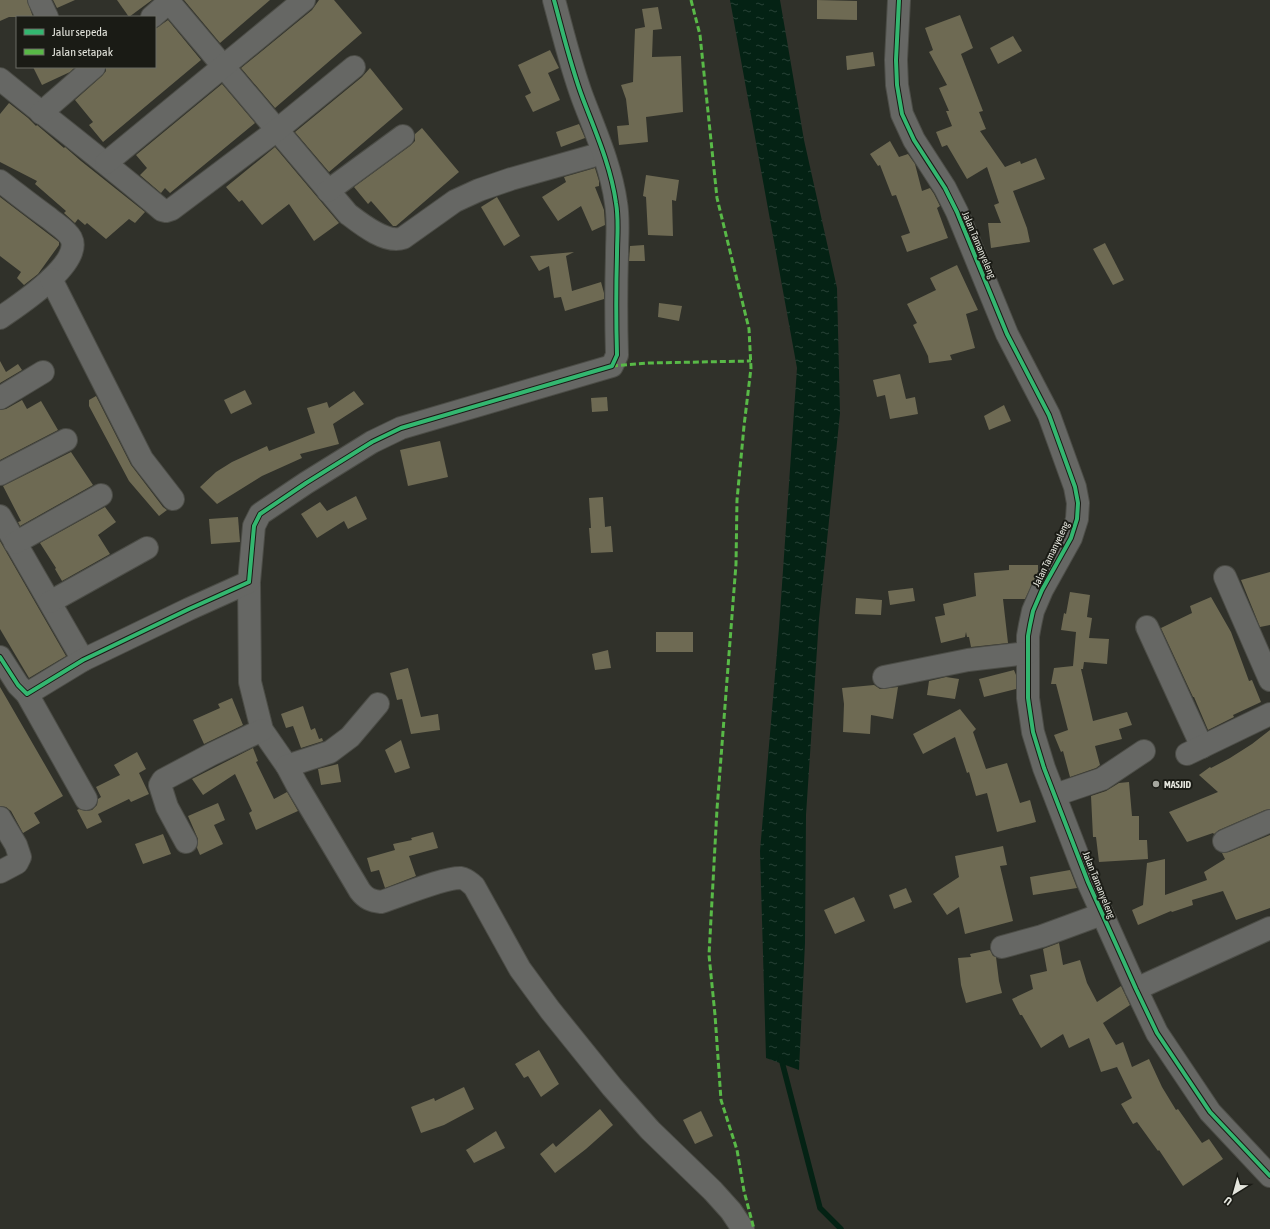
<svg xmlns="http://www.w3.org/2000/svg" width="1270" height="1229" font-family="'Asap Condensed',sans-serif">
	<defs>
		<pattern id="water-ripples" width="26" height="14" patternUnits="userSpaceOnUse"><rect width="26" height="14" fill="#042214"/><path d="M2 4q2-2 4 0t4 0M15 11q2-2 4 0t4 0" fill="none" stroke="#284236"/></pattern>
	</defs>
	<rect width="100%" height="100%" fill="#30312a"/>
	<path fill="url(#water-ripples)" d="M 730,0 L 780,0 L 804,140 L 837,288 L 840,413 L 819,619 L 806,815 L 805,943 L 799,1070 L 766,1058 L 760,851 L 779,628 L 797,368 Z"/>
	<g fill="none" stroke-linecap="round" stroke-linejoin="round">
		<path stroke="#042214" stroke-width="5.5" d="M 781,1058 L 820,1208 L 841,1229"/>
	</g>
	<g fill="#6e6a53">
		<path d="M 0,0 L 27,0 L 33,17 L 9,17 L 0,21 Z"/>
		<path d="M 53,0 L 75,0 L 57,8 Z"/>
		<path d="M 117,0 L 152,0 L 129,17 Z"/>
		<path d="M 184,0 L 270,0 L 220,43 Z"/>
		<path d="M 319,0 L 334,0 L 362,33 L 275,108 L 241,68 L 312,10 Z"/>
		<path d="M 817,0 L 857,1 L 857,20 L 817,19 Z"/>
		<path d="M 658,7 L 662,29 L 653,30 L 652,57 L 681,56 L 683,112 L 646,117 L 648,142 L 619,145 L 617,126 L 629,125 L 626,99 L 621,85 L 633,82 L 635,29 L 645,27 L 642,9 Z"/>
		<path d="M 960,15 L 973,48 L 961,54 L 983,111 L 979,112 L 986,129 L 980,131 L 1005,167 L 1020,161 L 1021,164 L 1036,158 L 1045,179 L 1013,191 L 1027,228 L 1030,242 L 991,248 L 988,223 L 1001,223 L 994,205 L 999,203 L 987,167 L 967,179 L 947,145 L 942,147 L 936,132 L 952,126 L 946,111 L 949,111 L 939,88 L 947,85 L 929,52 L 933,50 L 925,28 Z"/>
		<path d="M 168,20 L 201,60 L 103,142 L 89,125 L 93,122 L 75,100 L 102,76 L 106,71 L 106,67 L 155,67 L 155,29 Z"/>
		<path d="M 1013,36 L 1022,51 L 998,64 L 990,48 Z"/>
		<path d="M 550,50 L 559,68 L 548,73 L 560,100 L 533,112 L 525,96 L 531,93 L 518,65 Z"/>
		<path d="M 873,52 L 875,66 L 847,70 L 846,56 Z"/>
		<path d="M 33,67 L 75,67 L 70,72 L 42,85 Z"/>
		<path d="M 370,68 L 403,109 L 329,172 L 295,132 L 362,77 Z"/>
		<path d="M 222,84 L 255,123 L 170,193 L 165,188 L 161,193 L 140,175 L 147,168 L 136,155 Z"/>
		<path d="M 9,103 L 28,118 L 36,126 L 37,125 L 64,148 L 65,147 L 81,161 L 145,212 L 135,223 L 129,219 L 106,239 L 87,223 L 85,225 L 78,219 L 75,223 L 64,213 L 66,211 L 35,184 L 37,181 L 0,162 L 0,114 Z"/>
		<path d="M 579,124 L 585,138 L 561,147 L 556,132 Z"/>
		<path d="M 422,128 L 459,172 L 396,226 L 393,226 L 371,201 L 368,204 L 354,187 L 410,146 L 415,141 L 415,134 Z"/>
		<path d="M 890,141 L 899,157 L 908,154 L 915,164 L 922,191 L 930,188 L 934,194 L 940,206 L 937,208 L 948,238 L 907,252 L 901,236 L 910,233 L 896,195 L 892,196 L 880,165 L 878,166 L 870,154 Z"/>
		<path d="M 275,147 L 339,223 L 314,241 L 289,204 L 262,225 L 242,200 L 239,202 L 226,187 Z"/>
		<path d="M 595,168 L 599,181 L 599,186 L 595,187 L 604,210 L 605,225 L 592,231 L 581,206 L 558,221 L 542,197 L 566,182 L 564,177 Z"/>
		<path d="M 646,175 L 679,180 L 676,201 L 672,200 L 673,236 L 648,235 L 646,197 L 643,196 Z"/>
		<path d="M 0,197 L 59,242 L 59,245 L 38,274 L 24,285 L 17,278 L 21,272 L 0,256 Z"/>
		<path d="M 497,197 L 520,236 L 504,246 L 481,207 Z"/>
		<path d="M 1105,243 L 1124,280 L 1113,285 L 1093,249 Z"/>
		<path d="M 644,245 L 645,261 L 629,261 L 630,246 Z"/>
		<path d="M 574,252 L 566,256 L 572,291 L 601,282 L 604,293 L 604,299 L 565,311 L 561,297 L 554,298 L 549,266 L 539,271 L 530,256 Z"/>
		<path d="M 957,265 L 978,310 L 966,314 L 975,348 L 950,355 L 952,360 L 929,363 L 928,356 L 913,325 L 917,323 L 907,304 L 936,290 L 930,278 Z"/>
		<path d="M 659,303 L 682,306 L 679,321 L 658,317 Z"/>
		<path d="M 0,361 L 6,372 L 18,364 L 22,370 L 0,383 Z"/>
		<path d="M 900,374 L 906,399 L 915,397 L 918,414 L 890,419 L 885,395 L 877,397 L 873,380 Z"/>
		<path d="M 245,390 L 252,404 L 231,414 L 224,400 Z"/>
		<path d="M 354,391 L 364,404 L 333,424 L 339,444 L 300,454 L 302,458 L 262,476 L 217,504 L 200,487 L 216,472 L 232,462 L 267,446 L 269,451 L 315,433 L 307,408 L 327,402 L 329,408 Z"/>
		<path d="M 96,396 L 131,465 L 163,507 L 167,510 L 159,516 L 129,481 L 89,406 L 89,400 Z"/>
		<path d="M 607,397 L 608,411 L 592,412 L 591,398 Z"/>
		<path d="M 22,400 L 27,409 L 41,401 L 58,430 L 0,460 L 0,410 L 6,409 Z"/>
		<path d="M 1004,405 L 1011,421 L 989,430 L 984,416 Z"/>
		<path d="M 440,441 L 448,477 L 408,486 L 400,450 Z"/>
		<path d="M 71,452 L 93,485 L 20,526 L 18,522 L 21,521 L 3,486 Z"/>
		<path d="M 356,496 L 367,519 L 348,529 L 344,521 L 317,538 L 301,514 L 320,502 L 327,511 Z"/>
		<path d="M 603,497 L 605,527 L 611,526 L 613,552 L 591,553 L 589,528 L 591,528 L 589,498 Z"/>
		<path d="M 105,507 L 116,522 L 98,535 L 110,554 L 62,581 L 55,569 L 56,568 L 40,543 Z"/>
		<path d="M 238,517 L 240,542 L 211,544 L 209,519 Z"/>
		<path d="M 0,541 L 66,656 L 29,678 L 0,629 Z"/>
		<path d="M 1009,565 L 1038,565 L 1038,572 L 1025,599 L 1003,599 L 1008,643 L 971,647 L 969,637 L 967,637 L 966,632 L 965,637 L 941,643 L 935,617 L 945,615 L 943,604 L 976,596 L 974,573 L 1009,570 Z"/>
		<path d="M 1270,572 L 1270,625 L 1260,627 L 1241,580 Z"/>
		<path d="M 913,588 L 915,601 L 890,605 L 888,591 Z"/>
		<path d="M 1070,592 L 1090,595 L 1087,617 L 1092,618 L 1089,638 L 1109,639 L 1107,664 L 1084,662 L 1083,669 L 1081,669 L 1093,721 L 1127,712 L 1132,725 L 1119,729 L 1122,739 L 1095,746 L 1100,765 L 1096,768 L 1070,777 L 1063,751 L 1061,752 L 1054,735 L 1068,730 L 1056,684 L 1051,684 L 1054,668 L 1073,666 L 1076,632 L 1061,630 L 1064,613 L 1066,614 Z"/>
		<path d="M 1211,597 L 1231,632 L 1249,681 L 1252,680 L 1261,702 L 1233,715 L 1234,717 L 1208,730 L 1194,697 L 1193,697 L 1161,628 L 1192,613 L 1190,606 Z"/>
		<path d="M 856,598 L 882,600 L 881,615 L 855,614 Z"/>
		<rect x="656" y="632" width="37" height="20"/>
		<path d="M 608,650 L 611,668 L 595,670 L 592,654 Z"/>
		<path d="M 408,668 L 421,717 L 438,714 L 440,730 L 411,734 L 402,699 L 397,700 L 390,673 Z"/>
		<path d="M 1014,670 L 1016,675 L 1016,689 L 984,697 L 979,679 Z"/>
		<path d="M 946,677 L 959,679 L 955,699 L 927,695 L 929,681 Z"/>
		<path d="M 874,685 L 880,689 L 898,687 L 893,719 L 871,715 L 870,734 L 843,732 L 844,704 L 842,688 Z"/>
		<path d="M 0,687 L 63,796 L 34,813 L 40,823 L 23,833 L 11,811 L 6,807 L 0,806 Z"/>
		<path d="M 232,698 L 243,725 L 204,744 L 193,720 L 220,708 L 218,704 Z"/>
		<path d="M 303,706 L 311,730 L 315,728 L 319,739 L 322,738 L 323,741 L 301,748 L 293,726 L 286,728 L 281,714 Z"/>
		<path d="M 960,709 L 976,729 L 973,732 L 986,769 L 1007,763 L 1020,803 L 1030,800 L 1036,822 L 997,832 L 987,793 L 976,796 L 969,772 L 967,773 L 955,737 L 923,754 L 913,734 Z"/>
		<path d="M 1270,730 L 1270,809 L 1265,810 L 1219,830 L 1214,834 L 1213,833 L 1187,842 L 1169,812 L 1218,792 L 1199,775 L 1210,767 L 1211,768 L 1230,758 L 1252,744 Z"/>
		<path d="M 401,740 L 410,768 L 395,773 L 385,750 Z"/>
		<path d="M 253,748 L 258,761 L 256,762 L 274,799 L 287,792 L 298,811 L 256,830 L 249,813 L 252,811 L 235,774 L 203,795 L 192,779 Z"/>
		<path d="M 137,752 L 146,769 L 139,773 L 149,794 L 131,802 L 129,799 L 98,814 L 102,822 L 87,829 L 77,810 L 79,809 L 86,811 L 92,810 L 97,805 L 98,799 L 101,797 L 96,787 L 120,775 L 114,765 Z"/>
		<path d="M 338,764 L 341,782 L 321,785 L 318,769 Z"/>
		<path d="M 1129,782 L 1132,816 L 1139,816 L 1139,840 L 1147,840 L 1148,859 L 1099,862 L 1096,837 L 1093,837 L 1091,796 L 1106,791 L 1119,783 Z"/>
		<path d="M 218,803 L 225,820 L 214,825 L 223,844 L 200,855 L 197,848 L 198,839 L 188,816 Z"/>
		<path d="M 433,832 L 438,848 L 409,856 L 416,876 L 385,888 L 379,870 L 371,872 L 367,858 L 395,850 L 393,844 L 412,840 L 411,838 Z"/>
		<path d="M 163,834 L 171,854 L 143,864 L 135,844 Z"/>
		<path d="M 1270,835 L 1270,908 L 1236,920 L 1223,891 L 1192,900 L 1193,905 L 1172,912 L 1171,911 L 1138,925 L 1132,910 L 1143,905 L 1147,863 L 1165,859 L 1165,895 L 1207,880 L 1204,872 L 1225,859 L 1222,853 L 1229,852 Z"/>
		<path d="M 1003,846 L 1007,865 L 1000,866 L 1013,921 L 965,934 L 959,907 L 947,915 L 933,894 L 959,877 L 955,856 Z"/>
		<path d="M 1070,870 L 1077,888 L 1033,895 L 1030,877 Z"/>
		<path d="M 906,888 L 912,902 L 894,909 L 889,895 Z"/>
		<path d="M 854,897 L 865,921 L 835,934 L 824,910 Z"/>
		<path d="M 1059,943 L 1063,965 L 1080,960 L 1087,983 L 1097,1002 L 1121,986 L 1130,1005 L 1103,1023 L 1116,1045 L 1123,1042 L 1132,1067 L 1149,1059 L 1162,1087 L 1176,1110 L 1178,1109 L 1202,1143 L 1209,1139 L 1223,1159 L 1183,1186 L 1159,1150 L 1158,1151 L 1137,1122 L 1133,1124 L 1121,1104 L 1132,1098 L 1117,1067 L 1101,1072 L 1089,1038 L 1069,1048 L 1063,1034 L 1041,1048 L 1022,1015 L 1020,1015 L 1012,999 L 1033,989 L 1030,975 L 1047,971 L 1043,949 Z"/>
		<path d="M 990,950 L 993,956 L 996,957 L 999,981 L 1002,993 L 966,1003 L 961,985 L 958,958 L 971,957 L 970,954 Z"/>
		<path d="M 539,1050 L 559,1084 L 541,1097 L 528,1076 L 524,1078 L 515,1064 Z"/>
		<path d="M 464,1087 L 474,1109 L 444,1125 L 421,1133 L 411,1107 L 434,1098 L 435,1101 Z"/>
		<path d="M 600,1109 L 613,1125 L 586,1149 L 555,1173 L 540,1154 L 553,1143 L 556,1147 Z"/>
		<path d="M 701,1111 L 713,1136 L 695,1144 L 683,1120 Z"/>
		<path d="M 496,1131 L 505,1148 L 474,1163 L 466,1150 Z"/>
	</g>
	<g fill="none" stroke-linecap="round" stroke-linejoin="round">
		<g stroke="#4c4d47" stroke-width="24">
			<g id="minor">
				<path d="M 39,0 L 47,17"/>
				<path d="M 899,0 L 896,60 L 897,85 L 902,114 L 914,140 L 945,188 L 957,212 L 1007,334 L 1049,415 L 1075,487 L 1078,503 L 1077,519 L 1071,538 L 1042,590 L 1033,611 L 1030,625 L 1028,636 L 1028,698 L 1033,732 L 1044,768 L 1088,882 L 1136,989 L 1157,1033 L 1210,1112 L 1270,1176"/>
				<path d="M 152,17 L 169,2 L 348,214 C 361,224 386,244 403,238 L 455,201 L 479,190 L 511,179 L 603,153"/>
				<path d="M 0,79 C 54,123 109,165 162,210 L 166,211 L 172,209 L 277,130 L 354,67"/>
				<path d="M 41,113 L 94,67"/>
				<path d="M 106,163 L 304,0"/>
				<path d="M 0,181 C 16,193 32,206 49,218 C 56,224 67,230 71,238 C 84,263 17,306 0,318"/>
				<path d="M 328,191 L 403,136"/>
				<path d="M 51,279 L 142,459 L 173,499"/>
				<path d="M 0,398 L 43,372"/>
				<path d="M 0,474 L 66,440"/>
				<path d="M 0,516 L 83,660"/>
				<path d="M 15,543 L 101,495"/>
				<path d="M 1225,577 L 1270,680"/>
				<path d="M 249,582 L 250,682 L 262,730 L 287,766"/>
				<path d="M 50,602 L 147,548"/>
				<path d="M 1147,627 L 1202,747"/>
				<path d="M 0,657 L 18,685 L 27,694 L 83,660 L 106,649 L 189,609 L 249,582 L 254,526 L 260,514 L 306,483 L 372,442 L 401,428 L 612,366 L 617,355 C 616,321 616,288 617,254 C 617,237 619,220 616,203 C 611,167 596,133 583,99 C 571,67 563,33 554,0"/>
				<path d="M 884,677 L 968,660 L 1028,653"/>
				<path d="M 27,694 L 86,799"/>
				<path d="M 378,704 L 350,737 L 330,752 L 287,766 L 297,785 L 360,891 C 366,899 372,901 381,902 C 400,896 445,877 461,878 C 467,879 470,883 474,886 L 520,969 L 550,1010 L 612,1087 L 650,1130 L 713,1191 L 731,1211 L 743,1229"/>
				<path d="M 1187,754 L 1270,714"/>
				<path d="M 1055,795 L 1102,779 L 1144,751"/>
				<path d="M 0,818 L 16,845 L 20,857 L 17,863 L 0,872"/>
				<path d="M 1224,841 L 1270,821"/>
				<path d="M 186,842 L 167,807 L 160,785 L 163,780 L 212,754 L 262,730"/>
				<path d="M 1002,947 L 1042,936 L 1102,914"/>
				<path d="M 1136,989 L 1270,928"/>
			</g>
		</g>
		<use href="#minor" stroke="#666764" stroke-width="22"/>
		<g stroke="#58b947" stroke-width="3" stroke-dasharray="6 3" stroke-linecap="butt">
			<path d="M 691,0 L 700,35 L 717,198 L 749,329 L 751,368 L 744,426 L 737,500 L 736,564 L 717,809 L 709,955 L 715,1015 L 721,1100 L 737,1150 L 744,1191 L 754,1229"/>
			<path d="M 612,366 L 649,363 L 751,361"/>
		</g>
		<g stroke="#1a1b15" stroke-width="6">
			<g id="cycleway">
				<path d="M 899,0 L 896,60 L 897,85 L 902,114 L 914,140 L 945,188 L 957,212 L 1007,334 L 1049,415 L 1075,487 L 1078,503 L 1077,519 L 1071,538 L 1042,590 L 1033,611 L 1030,625 L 1028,636 L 1028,698 L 1033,732 L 1044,768 L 1088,882 L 1136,989 L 1157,1033 L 1210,1112 L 1270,1176"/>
				<path d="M 0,657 L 18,685 L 27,694 L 83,660 L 106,649 L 189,609 L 249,582 L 254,526 L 260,514 L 306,483 L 372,442 L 401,428 L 612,366 L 617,355 C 616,321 616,288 617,254 C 617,237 619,220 616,203 C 611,167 596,133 583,99 C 571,67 563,33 554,0"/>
			</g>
		</g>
		<use href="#cycleway" stroke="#33b770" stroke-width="4"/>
	</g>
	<circle fill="#a5a69e" stroke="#1a1b15" stroke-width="1.5" cx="1156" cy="784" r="4"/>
	<g text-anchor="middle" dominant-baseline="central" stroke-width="4" stroke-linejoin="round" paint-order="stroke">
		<g font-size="10" fill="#e4e5dd" stroke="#1a1b15">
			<text transform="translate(979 245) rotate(67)">Jalan Tamanyeleng</text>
			<text transform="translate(1051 554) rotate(-64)">Jalan Tamanyeleng</text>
			<text transform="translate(1099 885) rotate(68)">Jalan Tamanyeleng</text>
		</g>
		<g font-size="10" font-weight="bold" fill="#e4e5dd" stroke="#1a1b15" text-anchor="start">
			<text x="1164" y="784">MASJID</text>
		</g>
	</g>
	<rect x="16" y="16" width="140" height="52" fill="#1a1b15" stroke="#6b6c65"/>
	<rect x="24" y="29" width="20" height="6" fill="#33b770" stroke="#6b6c65"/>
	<text x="52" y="36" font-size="12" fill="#e4e5dd">Jalur sepeda</text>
	<rect x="24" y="49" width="20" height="6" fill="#58b947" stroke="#6b6c65"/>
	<text x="52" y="56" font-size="12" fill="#e4e5dd">Jalan setapak</text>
	<g transform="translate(1234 1193) rotate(217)" stroke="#1a1b15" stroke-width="3" paint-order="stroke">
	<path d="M0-3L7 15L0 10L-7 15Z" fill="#e4e5dd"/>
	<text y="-6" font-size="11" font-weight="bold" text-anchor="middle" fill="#e4e5dd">U</text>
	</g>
</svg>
